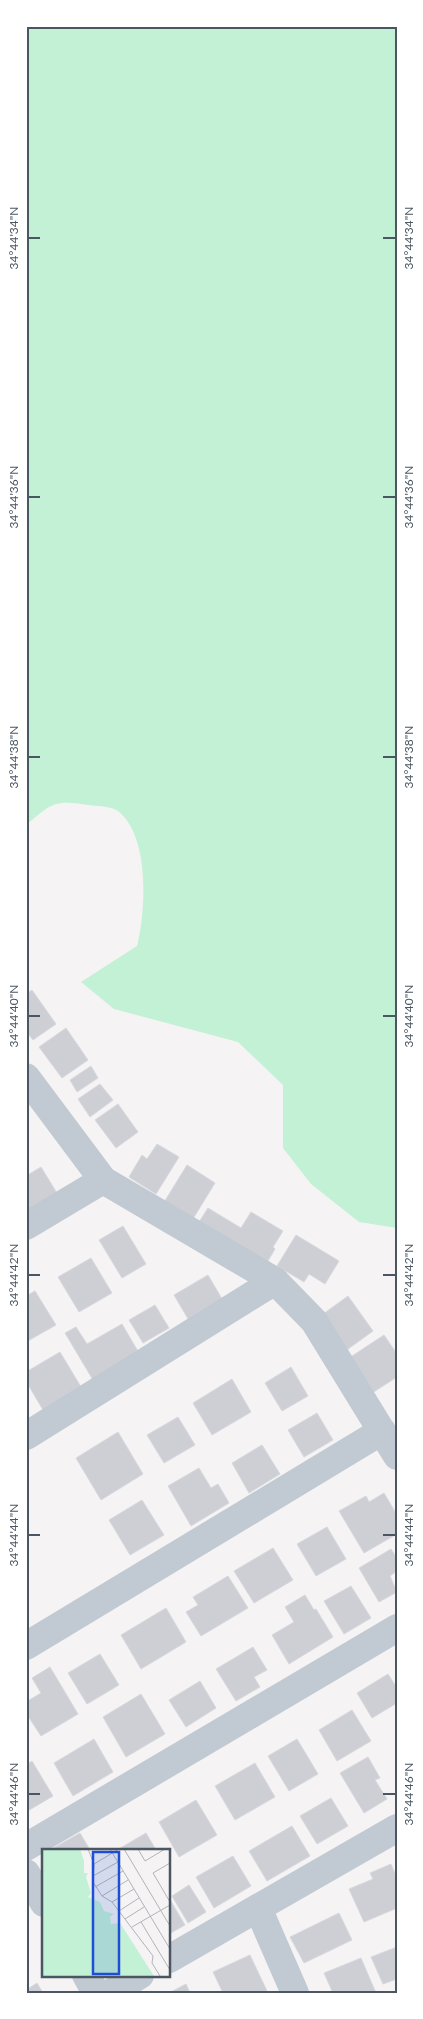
<svg xmlns="http://www.w3.org/2000/svg" width="423" height="2019" font-family="Lato,sans-serif">
	<rect width="100%" height="100%" fill="#f5f3f3"/>
	<path fill="#c3f1d5" d="M 26,26 L 397,26 L 397,1228 L 359,1222 L 311,1184 L 283,1148 L 283,1085 L 238,1042 L 114,1009 L 81,982 L 137,946 C 146,911 150,836 118,811 C 111,806 96,806 88,805 C 54,799 51,804 26,825 Z"/>
	<g fill="#cdcfd5" stroke="#d7d9de">
		<path d="M 32,990 L 56,1024 L 33,1040 L 26,1031 L 26,994 Z"/>
		<path d="M 66,1028 L 88,1060 L 62,1078 L 39,1047 Z"/>
		<path d="M 91,1066 L 98,1078 L 77,1092 L 70,1080 Z"/>
		<path d="M 100,1084 L 113,1100 L 90,1117 L 78,1099 Z"/>
		<path d="M 118,1104 L 138,1132 L 116,1148 L 95,1120 Z"/>
		<path d="M 157,1144 L 179,1157 L 156,1194 L 129,1177 L 142,1155 L 147,1159 Z"/>
		<path d="M 187,1165 L 215,1183 L 191,1222 L 163,1204 Z"/>
		<path d="M 41,1167 L 60,1198 L 30,1216 L 26,1210 L 26,1176 Z"/>
		<path d="M 208,1208 L 241,1228 L 251,1212 L 283,1231 L 273,1247 L 275,1249 L 265,1266 L 197,1225 Z"/>
		<path d="M 123,1226 L 146,1264 L 122,1278 L 99,1240 Z"/>
		<path d="M 296,1235 L 339,1261 L 325,1284 L 309,1274 L 304,1282 L 277,1266 Z"/>
		<path d="M 91,1258 L 112,1293 L 79,1312 L 58,1277 Z"/>
		<path d="M 208,1275 L 225,1304 L 191,1324 L 174,1295 Z"/>
		<path d="M 35,1291 L 56,1325 L 26,1342 L 26,1296 Z"/>
		<path d="M 348,1296 L 373,1331 L 344,1352 L 319,1317 Z"/>
		<path d="M 155,1305 L 169,1328 L 143,1343 L 129,1320 Z"/>
		<path d="M 122,1324 L 139,1353 L 93,1380 L 65,1333 L 76,1327 L 87,1344 Z"/>
		<path d="M 384,1335 L 397,1354 L 397,1377 L 369,1395 L 346,1360 Z"/>
		<path d="M 60,1352 L 81,1387 L 43,1410 L 26,1381 L 26,1372 Z"/>
		<path d="M 291,1367 L 308,1396 L 282,1411 L 265,1383 Z"/>
		<path d="M 232,1379 L 251,1412 L 212,1435 L 193,1403 Z"/>
		<path d="M 317,1413 L 333,1440 L 304,1457 L 288,1430 Z"/>
		<path d="M 178,1417 L 195,1445 L 164,1463 L 147,1435 Z"/>
		<path d="M 118,1432 L 143,1474 L 101,1500 L 76,1458 Z"/>
		<path d="M 262,1445 L 280,1474 L 249,1493 L 232,1463 Z"/>
		<path d="M 199,1468 L 211,1488 L 218,1484 L 229,1503 L 191,1526 L 168,1486 Z"/>
		<path d="M 384,1493 L 397,1515 L 397,1534 L 364,1553 L 339,1511 L 366,1496 L 369,1502 Z"/>
		<path d="M 142,1500 L 164,1535 L 130,1555 L 109,1520 Z"/>
		<path d="M 327,1527 L 346,1559 L 316,1576 L 297,1544 Z"/>
		<path d="M 273,1548 L 293,1580 L 254,1603 L 234,1571 Z"/>
		<path d="M 391,1549 L 397,1558 L 397,1571 L 390,1576 L 397,1592 L 379,1602 L 359,1568 Z"/>
		<path d="M 228,1576 L 248,1608 L 201,1636 L 186,1612 L 198,1605 L 193,1597 Z"/>
		<path d="M 351,1586 L 371,1618 L 344,1634 L 324,1601 Z"/>
		<path d="M 305,1595 L 314,1610 L 316,1609 L 333,1637 L 289,1664 L 272,1635 L 294,1622 L 285,1607 Z"/>
		<path d="M 166,1608 L 186,1642 L 141,1669 L 121,1635 Z"/>
		<path d="M 253,1647 L 267,1670 L 254,1677 L 260,1687 L 236,1701 L 216,1669 Z"/>
		<path d="M 100,1654 L 119,1685 L 87,1704 L 68,1673 Z"/>
		<path d="M 50,1667 L 78,1714 L 41,1736 L 26,1713 L 26,1702 L 41,1693 L 32,1678 Z"/>
		<path d="M 388,1674 L 397,1688 L 397,1703 L 372,1718 L 357,1693 Z"/>
		<path d="M 200,1681 L 216,1708 L 186,1727 L 169,1700 Z"/>
		<path d="M 141,1694 L 165,1734 L 126,1757 L 103,1717 Z"/>
		<path d="M 352,1710 L 371,1741 L 337,1761 L 319,1730 Z"/>
		<path d="M 94,1739 L 113,1772 L 73,1796 L 54,1763 Z"/>
		<path d="M 297,1739 L 318,1774 L 289,1791 L 268,1756 Z"/>
		<path d="M 368,1757 L 380,1778 L 375,1780 L 387,1799 L 364,1813 L 340,1773 Z"/>
		<path d="M 32,1761 L 53,1796 L 26,1812 L 26,1765 Z"/>
		<path d="M 255,1763 L 275,1797 L 235,1820 L 215,1786 Z"/>
		<path d="M 331,1798 L 348,1826 L 317,1844 L 300,1816 Z"/>
		<path d="M 196,1800 L 217,1835 L 179,1857 L 159,1822 Z"/>
		<path d="M 292,1826 L 310,1856 L 267,1881 L 249,1851 Z"/>
		<path d="M 80,1833 L 90,1850 L 50,1850 Z"/>
		<path d="M 146,1833 L 156,1850 L 117,1850 Z"/>
		<path d="M 233,1856 L 251,1886 L 214,1908 L 196,1877 Z"/>
		<path d="M 391,1864 L 397,1878 L 397,1908 L 364,1922 L 349,1889 L 373,1879 L 370,1873 Z"/>
		<path d="M 189,1885 L 206,1912 L 188,1923 L 172,1896 Z"/>
		<path d="M 169,1898 L 185,1925 L 169,1934 Z"/>
		<path d="M 339,1913 L 352,1940 L 304,1963 L 290,1937 Z"/>
		<path d="M 397,1947 L 397,1979 L 383,1984 L 371,1957 Z"/>
		<path d="M 250,1955 L 268,1993 L 223,1993 L 213,1972 Z"/>
		<path d="M 361,1958 L 376,1993 L 333,1993 L 324,1973 Z"/>
		<path d="M 37,1983 L 43,1993 L 26,1993 L 26,1990 Z"/>
		<path d="M 186,1984 L 190,1993 L 169,1993 Z"/>
	</g>
	<g fill="none" stroke-linecap="round" stroke-linejoin="round">
		<g stroke="#c1cad2" stroke-width="28">
			<path d="M 26,1077 L 103,1180 L 275,1281 L 314,1321 L 397,1456"/>
			<path d="M 26,1226 L 103,1180"/>
			<path d="M 26,1436 L 275,1281"/>
			<path d="M 26,1646 L 382,1431"/>
			<path d="M 26,1847 L 397,1628"/>
			<path d="M 26,1873 L 44,1903"/>
			<path d="M 258,1908 L 295,1993"/>
			<path d="M 169,1959 L 397,1828"/>
			<path d="M 86,1975 L 96,1993"/>
			<path d="M 110,1993 L 140,1975"/>
		</g>
	</g>
	<path fill="none" stroke="#4a5661" stroke-width="2" d="M 28,238 L 40,238M 383,238 L 396,238M 28,497 L 40,497M 383,497 L 396,497M 28,757 L 40,757M 383,757 L 396,757M 28,1016 L 40,1016M 383,1016 L 396,1016M 28,1275 L 40,1275M 383,1275 L 396,1275M 28,1535 L 40,1535M 383,1535 L 396,1535M 28,1794 L 40,1794M 383,1794 L 396,1794"/>
	<g transform="translate(42 1849)">
		<rect width="128" height="128" fill="#f5f3f3"/>
		<path d="M 0,0 L 38,0 L 42,12 L 42,24 L 46,24 L 44,28 L 49,44 L 46,48 L 58,53 L 62,62 L 72,65 L 68,68 L 69,75 L 78,74 L 112,127 L 0,127 Z" fill="#c3f1d5"/>
		<path fill="none" stroke="#b1b4b9" stroke-width="1" d="M 46,0 L 52,15 L 51,33 L 60,47 L 70,53 L 111,107 L 110,114 L 118,127M 68,0 L 128,100M 82,0 L 128,77M 96,0 L 103,12 L 123,0M 128,14 L 111,24 L 128,53M 52,15 L 77,0M 51,27 L 76,13M 53,38 L 81,22M 60,47 L 86,31M 70,53 L 92,40M 77,62 L 97,49M 83,70 L 102,58M 99,73 L 128,121M 90,78 L 128,56"/>
		<path fill="#1d4ed8" fill-opacity="0.15" stroke="#1d4ed8" stroke-width="2.5" d="M 51,3 L 77,3 L 77,125 L 51,125 Z"/>
		<rect width="128" height="128" fill="none" stroke="#4a5661" stroke-width="2.5"/>
	</g>
	<rect width="423" height="2019" fill="none" stroke="#ffffff" stroke-width="55"/>
	<rect x="28" y="28" width="368" height="1964" fill="none" stroke="#4a5661" stroke-width="2"/>
	<g font-size="12" text-anchor="middle" fill="#4a5661">
		<text transform="translate(409 238) rotate(-90)" y="4">34°44'34"N</text>
		<text transform="translate(14 238) rotate(-90)" y="4">34°44'34"N</text>
		<text transform="translate(14 497) rotate(-90)" y="4">34°44'36"N</text>
		<text transform="translate(409 497) rotate(-90)" y="4">34°44'36"N</text>
		<text transform="translate(14 757) rotate(-90)" y="4">34°44'38"N</text>
		<text transform="translate(409 757) rotate(-90)" y="4">34°44'38"N</text>
		<text transform="translate(14 1016) rotate(-90)" y="4">34°44'40"N</text>
		<text transform="translate(409 1016) rotate(-90)" y="4">34°44'40"N</text>
		<text transform="translate(14 1275) rotate(-90)" y="4">34°44'42"N</text>
		<text transform="translate(409 1275) rotate(-90)" y="4">34°44'42"N</text>
		<text transform="translate(409 1535) rotate(-90)" y="4">34°44'44"N</text>
		<text transform="translate(14 1535) rotate(-90)" y="4">34°44'44"N</text>
		<text transform="translate(14 1794) rotate(-90)" y="4">34°44'46"N</text>
		<text transform="translate(409 1794) rotate(-90)" y="4">34°44'46"N</text>
	</g>
</svg>
